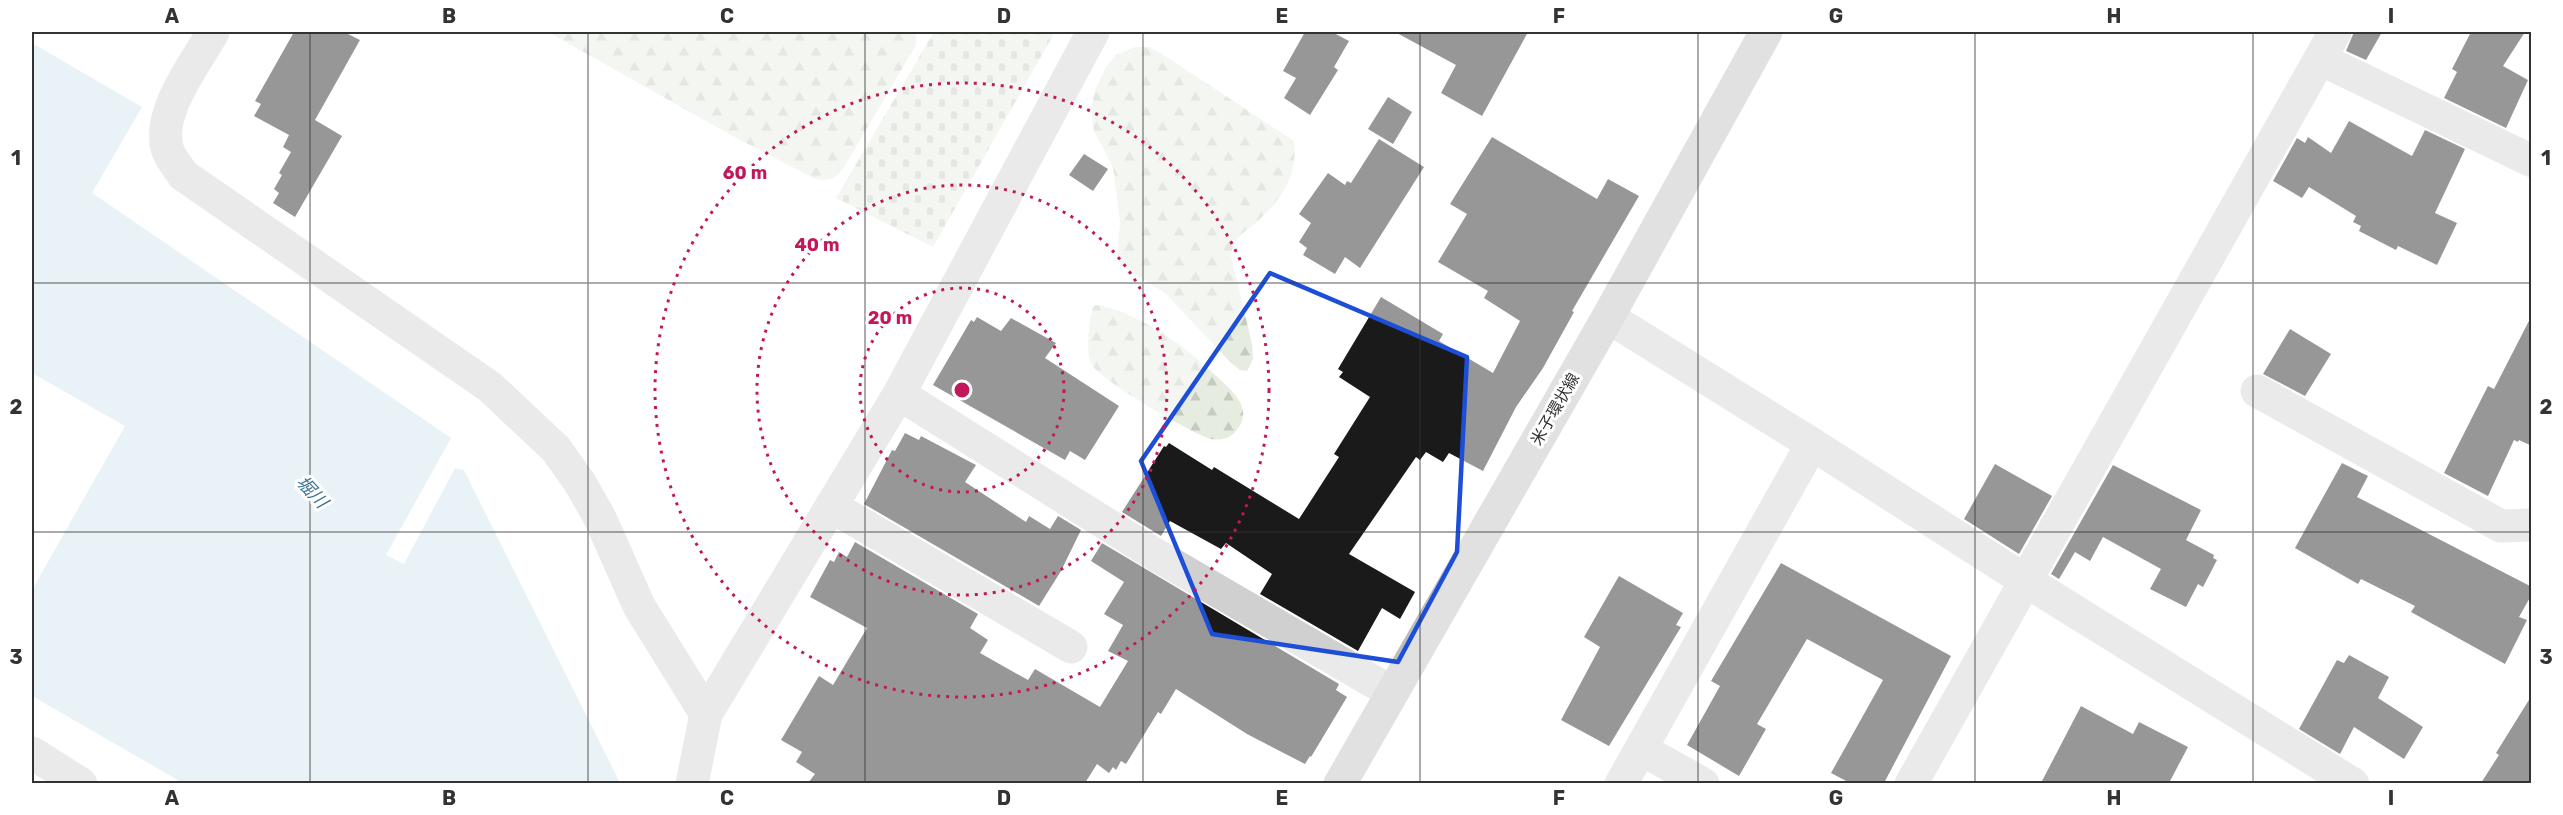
<svg xmlns="http://www.w3.org/2000/svg" width="2563" height="815" font-family="Rubik,'Noto Sans JP',sans-serif">
	<defs>
		<pattern id="forest-firs" width="22" height="20" patternUnits="userSpaceOnUse" patternTransform="scale(1.5)"><rect width="22" height="20" fill="#e6ecdf"/><path d="M5 1l3.5 6h-7zM16 11l3.5 6h-7z" fill="#c6cbc0"/></pattern>
		<pattern id="cemetery-stones" width="16" height="16" patternUnits="userSpaceOnUse" patternTransform="scale(1.5)"><rect width="16" height="16" fill="#e6ecdf"/><path d="M2 7V4a2 2 0 0 1 4 0v3zM10 15v-3a2 2 0 0 1 4 0v3z" fill="#c6cbc0"/></pattern>
	</defs>
	<rect width="100%" height="100%" fill="#fff"/>
	<g fill="url(#forest-firs)">
		<path d="M 548,32 L 916,32 L 916,45 L 913,50 L 843,169 C 835,180 826,182 813,178 L 729,134 Z"/>
		<path d="M 1135,47 L 1149,47 L 1159,52 L 1294,141 C 1298,172 1284,196 1262,217 C 1247,233 1235,232 1231,256 L 1252,344 L 1253,359 L 1247,371 L 1240,370 L 1231,363 L 1165,293 L 1121,265 L 1117,255 L 1120,222 L 1113,167 L 1094,131 L 1091,110 L 1095,90 L 1106,67 L 1116,55 Z"/>
		<path d="M 1096,305 C 1130,309 1182,343 1206,367 C 1223,383 1259,407 1236,431 C 1230,438 1221,441 1211,439 C 1192,434 1102,381 1092,365 C 1085,354 1089,319 1093,307 Z"/>
	</g>
	<path fill="url(#cemetery-stones)" d="M 934,32 L 1055,32 L 933,247 L 836,198 Z"/>
	<path fill="#cfe2ee" d="M 32,43 L 142,107 L 92,193 L 451,438 L 386,555 L 404,564 L 455,468 L 464,470 L 620,783 L 183,783 L 32,696 L 32,590 L 125,426 L 32,373 Z"/>
	<g fill="#1a1a1a">
		<path d="M 294,32 L 344,32 L 360,40 L 315,120 L 342,136 L 295,217 L 273,203 L 279,193 L 274,189 L 282,175 L 279,173 L 291,152 L 283,147 L 289,135 L 254,116 L 261,104 L 255,101 Z"/>
		<path d="M 1305,32 L 1332,32 L 1349,41 L 1334,67 L 1338,70 L 1310,115 L 1284,98 L 1296,78 L 1283,71 Z"/>
		<path d="M 1395,32 L 1528,32 L 1482,116 L 1441,93 L 1456,65 Z"/>
		<path d="M 2354,32 L 2382,32 L 2366,60 L 2346,51 Z"/>
		<path d="M 2471,32 L 2525,32 L 2503,66 L 2528,80 L 2506,128 L 2444,98 L 2457,72 L 2452,69 Z"/>
		<path d="M 1388,97 L 1412,112 L 1393,144 L 1368,129 Z"/>
		<path d="M 2349,121 L 2412,156 L 2425,130 L 2465,149 L 2435,213 L 2457,223 L 2437,265 L 2398,246 L 2396,250 L 2359,231 L 2361,226 L 2353,222 L 2356,216 L 2309,187 L 2302,198 L 2273,181 L 2297,138 L 2305,143 L 2308,137 L 2331,153 Z"/>
		<path d="M 1492,137 L 1597,199 L 1608,179 L 1639,196 L 1572,311 L 1574,312 L 1543,368 L 1516,407 L 1483,471 L 1449,453 L 1443,462 L 1426,452 L 1420,460 L 1416,457 L 1349,554 L 1415,592 L 1400,619 L 1382,608 L 1358,651 L 1260,594 L 1272,574 L 1226,543 L 1221,549 L 1170,521 L 1161,536 L 1122,512 L 1164,446 L 1166,447 L 1169,443 L 1212,470 L 1214,467 L 1299,519 L 1339,457 L 1334,454 L 1370,397 L 1339,377 L 1343,372 L 1338,369 L 1381,297 L 1443,334 L 1439,341 L 1493,373 L 1520,321 L 1484,298 L 1488,291 L 1438,262 L 1467,214 L 1450,204 Z"/>
		<path d="M 1379,139 L 1424,167 L 1360,268 L 1345,257 L 1335,274 L 1303,255 L 1307,248 L 1299,242 L 1311,223 L 1299,214 L 1328,173 L 1345,185 L 1347,181 L 1351,183 Z"/>
		<path d="M 1084,154 L 1108,169 L 1093,191 L 1069,175 Z"/>
		<path d="M 2532,315 L 2532,446 L 2519,440 L 2518,442 L 2514,440 L 2488,496 L 2444,473 L 2488,386 L 2494,389 Z"/>
		<path d="M 977,317 L 1001,331 L 1011,318 L 1056,343 L 1045,358 L 1119,406 L 1085,460 L 1070,451 L 1065,460 L 933,385 L 971,320 L 974,322 Z"/>
		<path d="M 2290,329 L 2331,354 L 2305,396 L 2263,374 Z"/>
		<path d="M 905,433 L 919,440 L 921,436 L 976,465 L 965,482 L 1026,522 L 1029,516 L 1050,529 L 1058,516 L 1081,530 L 1061,571 L 1039,606 L 864,504 L 892,450 L 895,451 Z"/>
		<path d="M 2342,463 L 2368,476 L 2357,497 L 2532,587 L 2532,594 L 2519,617 L 2527,620 L 2505,664 L 2411,612 L 2415,606 L 2361,579 L 2358,584 L 2295,548 Z"/>
		<path d="M 1995,464 L 2052,496 L 2019,554 L 1964,519 Z"/>
		<path d="M 2113,465 L 2201,510 L 2186,540 L 2214,555 L 2213,558 L 2217,560 L 2203,587 L 2198,584 L 2186,607 L 2150,589 L 2161,569 L 2103,537 L 2090,561 L 2075,552 L 2059,579 L 2051,574 Z"/>
		<path d="M 855,542 L 978,614 L 970,628 L 988,640 L 980,653 L 1028,680 L 1035,669 L 1100,707 L 1128,661 L 1108,651 L 1123,625 L 1104,614 L 1124,582 L 1091,561 L 1102,543 L 1339,684 L 1336,690 L 1347,697 L 1311,757 L 1310,756 L 1305,764 L 1247,734 L 1176,689 L 1161,714 L 1158,712 L 1126,764 L 1121,761 L 1116,770 L 1113,767 L 1109,773 L 1097,764 L 1085,783 L 808,783 L 815,774 L 796,762 L 802,752 L 781,740 L 819,676 L 833,685 L 867,628 L 810,597 L 830,560 L 834,562 L 839,552 L 847,557 Z"/>
		<path d="M 1781,563 L 1951,656 L 1884,783 L 1850,783 L 1831,773 L 1883,680 L 1807,639 L 1757,724 L 1766,729 L 1739,776 L 1687,745 L 1720,686 L 1711,681 Z"/>
		<path d="M 1619,576 L 1683,613 L 1676,625 L 1681,627 L 1609,746 L 1561,720 L 1600,647 L 1584,637 Z"/>
		<path d="M 2349,655 L 2389,677 L 2378,698 L 2423,727 L 2404,759 L 2354,727 L 2340,754 L 2299,729 L 2337,660 L 2344,663 Z"/>
		<path d="M 2532,695 L 2532,783 L 2481,783 L 2499,755 L 2496,753 Z"/>
		<path d="M 2081,706 L 2133,734 L 2139,722 L 2188,747 L 2169,783 L 2041,783 Z"/>
	</g>
	<g fill="none" stroke-linecap="round" stroke-linejoin="round">
		<g stroke="#d0d0d0" stroke-width="33">
			<path d="M 213,32 C 196,63 155,114 168,151 C 171,159 179,168 183,175 L 490,387 L 556,449 L 580,483 L 600,518 L 639,606 L 706,714"/>
			<path d="M 2320,59 L 2532,161"/>
			<path d="M 1608,317 L 1812,444 L 2026,581 L 2353,784"/>
			<path d="M 2257,391 L 2501,526 L 2532,525"/>
			<path d="M 899,394 L 1151,552 L 1391,692"/>
			<path d="M 831,506 L 1071,647"/>
			<path d="M 1641,749 L 1703,784"/>
			<path d="M 32,753 L 81,784"/>
			<path d="M 692,784 L 706,714 L 899,394 L 1093,32"/>
			<path d="M 1621,784 L 1812,444"/>
			<path d="M 1911,784 L 2335,32"/>
		</g>
		<path stroke="#bdbdbd" stroke-width="33" d="M 1340,784 L 1608,317 L 1766,32"/>
	</g>
	<path d="M0 0H2563V815H0ZM 1270,273 L 1467,357 L 1457,552 L 1398,662 L 1212,634 L 1141,461 Z" fill="#fff" fill-opacity=".55" fill-rule="evenodd"/>
	<path fill="none" stroke="#1d4ed8" stroke-width="4.5" stroke-linejoin="round" d="M 1270,273 L 1467,357 L 1457,552 L 1398,662 L 1212,634 L 1141,461 Z"/>
	<path fill="none" stroke="#333" stroke-width="1.5" stroke-opacity="0.55" d="M 310,32 L 310,784M 588,32 L 588,784M 865,32 L 865,784M 1143,32 L 1143,784M 1420,32 L 1420,784M 1698,32 L 1698,784M 1975,32 L 1975,784M 2253,32 L 2253,784M 32,283 L 2532,283M 32,532 L 2532,532"/>
	<g fill="none" stroke="#c2185b" stroke-width="3" stroke-dasharray="3 6">
		<circle cx="962" cy="390" r="102"/>
		<circle cx="962" cy="390" r="205"/>
		<circle cx="962" cy="390" r="307"/>
	</g>
	<g text-anchor="middle" dominant-baseline="central" stroke-width="6" stroke-linejoin="round" paint-order="stroke">
		<g font-size="16" fill="#333" stroke="#fff">
			<text transform="translate(1555 409) rotate(-60)">米子環状線</text>
		</g>
		<g font-size="18" font-style="italic" fill="#3f7597" stroke="#fff">
			<text transform="translate(312 492) rotate(47)">堀川</text>
		</g>
	</g>
	<circle cx="962" cy="390" r="9" fill="#c2185b" stroke="#fff" stroke-width="3"/>
	<g font-size="18" text-anchor="middle" font-weight="bold" fill="#c2185b" stroke="#fff" stroke-width="6" stroke-linejoin="round" paint-order="stroke">
		<text x="745" y="179">60 m</text>
		<text x="817" y="251">40 m</text>
		<text x="890" y="324">20 m</text>
	</g>
	<rect width="2563" height="815" fill="none" stroke="#ffffff" stroke-width="66"/>
	<rect x="33" y="33" width="2497" height="749" fill="none" stroke="#333" stroke-width="2"/>
	<g font-size="20" text-anchor="middle" font-weight="bold" fill="#333">
		<text x="172" y="23">A</text>
		<text x="449" y="23">B</text>
		<text x="727" y="23">C</text>
		<text x="1004" y="23">D</text>
		<text x="1282" y="23">E</text>
		<text x="1559" y="23">F</text>
		<text x="1836" y="23">G</text>
		<text x="2114" y="23">H</text>
		<text x="2391" y="23">I</text>
		<text x="16" y="165">1</text>
		<text x="2546" y="165">1</text>
		<text x="16" y="414">2</text>
		<text x="2546" y="414">2</text>
		<text x="16" y="664">3</text>
		<text x="2546" y="664">3</text>
		<text x="172" y="805">A</text>
		<text x="449" y="805">B</text>
		<text x="727" y="805">C</text>
		<text x="1004" y="805">D</text>
		<text x="1282" y="805">E</text>
		<text x="1559" y="805">F</text>
		<text x="1836" y="805">G</text>
		<text x="2114" y="805">H</text>
		<text x="2391" y="805">I</text>
	</g>
</svg>
